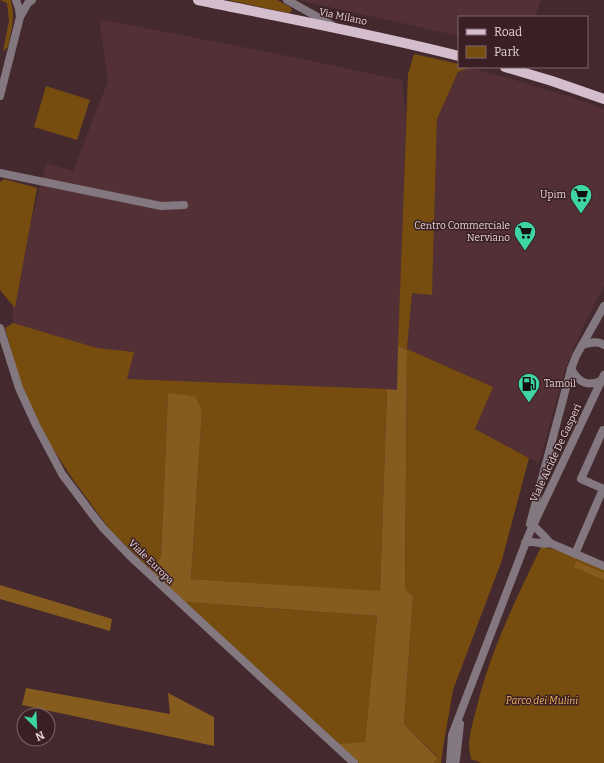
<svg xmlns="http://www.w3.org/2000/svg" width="604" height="763" font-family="Bitter,serif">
	<rect width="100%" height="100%" fill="#44292e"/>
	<g fill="#523036">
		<path d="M 298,0 L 541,0 L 535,17 L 459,17 L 459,36 Z"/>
		<path d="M 99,19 L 263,51 L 402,80 L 406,114 L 397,390 L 126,379 L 134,352 L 95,350 L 13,327 L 12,298 L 46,163 L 73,171 L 108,81 Z"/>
		<path d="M 469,68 L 509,78 L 534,86 L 574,98 L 604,109 L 604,286 L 583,327 L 566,367 L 539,463 L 475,429 L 493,387 L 407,350 L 412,293 L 432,295 L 437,119 L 458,72 Z"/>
	</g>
	<g fill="#764d0f">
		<path d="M 0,0 L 11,0 L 13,13 L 12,27 L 8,47 L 3,51 L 9,21 L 7,3 Z"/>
		<path d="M 228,0 L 277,0 L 290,7 L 292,10 L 291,12 L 288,13 Z"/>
		<path d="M 414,54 L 459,64 L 459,67 L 467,67 L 469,68 L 458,72 L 437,119 L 432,295 L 412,293 L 407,349 L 493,387 L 475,429 L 529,458 L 502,560 L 453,690 L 443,748 L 441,763 L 434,763 L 438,757 L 404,724 L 413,597 L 405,589 L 407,350 L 398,346 L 408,74 Z"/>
		<path d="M 46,86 L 90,100 L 77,140 L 34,127 Z"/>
		<path d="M 4,179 L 37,188 L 15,308 L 0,290 L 0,182 Z"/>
		<path d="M 13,323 L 97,348 L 134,352 L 127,379 L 387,389 L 380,592 L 191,579 L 202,410 L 195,396 L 168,394 L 161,556 L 153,572 L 110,530 L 74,481 L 49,443 L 20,383 L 5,328 Z"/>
		<path d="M 541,547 C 562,549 585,562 604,570 L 604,763 L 481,763 L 471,759 C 470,754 469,749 469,744 C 470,730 475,715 478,702 C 492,647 517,597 541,547 Z"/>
		<path d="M 185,602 L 377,616 L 365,743 L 339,744 Z"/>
	</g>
	<g fill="#865b1e">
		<path d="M 398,346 L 407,350 L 405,589 L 413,597 L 404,724 L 438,758 L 434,763 L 359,763 L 339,744 L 365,742 L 377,616 L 185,602 L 153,572 L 161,556 L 168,393 L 195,396 L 202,410 L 191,579 L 380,591 L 387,389 L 397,390 Z"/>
		<path d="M 576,561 L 604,573 L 604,580 L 574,567 Z"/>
		<path d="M 0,585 L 112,619 L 110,631 L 0,599 Z"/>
		<path d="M 26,688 L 170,714 L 168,693 L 214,717 L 214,746 L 22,705 Z"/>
	</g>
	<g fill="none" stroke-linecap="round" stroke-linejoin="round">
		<g stroke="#837880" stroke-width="8">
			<path d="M 16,0 L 19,9 L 20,17"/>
			<path d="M 287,0 L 332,25"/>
			<path d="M 0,96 L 20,17 L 28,3 L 32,0"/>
			<path d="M 0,173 L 161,206 L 184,205"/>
			<path d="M 0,328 L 19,388 L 36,425 L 62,474 L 89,510 L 103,528 L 130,556 L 185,607 L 354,763"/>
			<path d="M 604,430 L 603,430 L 581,479 L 604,489"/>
			<path d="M 533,525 L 543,535 L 550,543 L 604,566"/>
			<path d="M 525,543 C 534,539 541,546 550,543"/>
			<path d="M 575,554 L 603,489"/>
		</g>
		<g stroke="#837880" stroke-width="8">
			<path d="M 582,345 C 589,343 598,340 604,345"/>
			<path d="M 571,369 C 579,382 586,387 601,381"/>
			<path d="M 530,524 L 571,369 L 576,356 L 604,306"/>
			<path d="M 456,760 L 460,724"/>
			<path d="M 450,763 L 452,735 L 529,534 L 604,375"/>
		</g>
		<g stroke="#d4bdcd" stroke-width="10">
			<path d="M 198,0 C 285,18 373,34 459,56"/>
			<path d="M 505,67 L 552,81 L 604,99"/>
		</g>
	</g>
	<defs>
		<g id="supermarket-pin" transform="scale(1.15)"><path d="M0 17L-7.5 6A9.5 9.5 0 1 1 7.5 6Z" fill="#3ed4a3" stroke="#3a2024"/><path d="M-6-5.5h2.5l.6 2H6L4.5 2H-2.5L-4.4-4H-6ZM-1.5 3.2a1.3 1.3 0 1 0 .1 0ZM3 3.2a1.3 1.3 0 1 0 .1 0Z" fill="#111"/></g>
		<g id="fuel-pin" transform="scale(1.15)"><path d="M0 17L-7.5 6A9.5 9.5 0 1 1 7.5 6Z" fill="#3ed4a3" stroke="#3a2024"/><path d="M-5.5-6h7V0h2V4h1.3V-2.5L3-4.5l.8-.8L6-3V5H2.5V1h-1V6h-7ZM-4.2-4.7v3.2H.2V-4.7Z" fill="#111"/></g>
	</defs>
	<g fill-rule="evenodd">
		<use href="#supermarket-pin" x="581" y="195"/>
		<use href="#supermarket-pin" x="525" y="232"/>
		<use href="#fuel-pin" x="529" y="384"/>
	</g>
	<g text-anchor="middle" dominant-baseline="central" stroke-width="3" stroke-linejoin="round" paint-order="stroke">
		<g font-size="10" fill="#e4d2d4" stroke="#3a2024">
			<text transform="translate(343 17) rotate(12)">Via Milano</text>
			<text transform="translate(556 453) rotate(-65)">Viale Alcide De Gasperi</text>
			<text transform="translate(151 562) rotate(44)">Viale Europa</text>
		</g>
		<g font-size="10" fill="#e4d2d4" stroke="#3a2024" text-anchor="end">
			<text x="566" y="195">Upim</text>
			<text x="510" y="226">Centro Commerciale<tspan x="510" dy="12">Nerviano</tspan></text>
			<text x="544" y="384" text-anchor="start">Tamoil</text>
		</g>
		<g font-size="10" font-style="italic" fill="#f2b260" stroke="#3a2024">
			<text x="542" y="701">Parco dei Mulini</text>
		</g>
	</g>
	<rect x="458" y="16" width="130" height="52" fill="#3a2024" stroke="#7e676a"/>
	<rect x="466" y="29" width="20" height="6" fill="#d4bdcd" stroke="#7e676a"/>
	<text x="494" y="36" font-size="12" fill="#e4d2d4">Road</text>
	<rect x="466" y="46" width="20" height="12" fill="#764d0f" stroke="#7e676a"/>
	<text x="494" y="56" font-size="12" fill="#e4d2d4">Park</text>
	<g transform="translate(36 727) rotate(156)"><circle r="19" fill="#3a2024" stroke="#7e676a"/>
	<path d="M0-3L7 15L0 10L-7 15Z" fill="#3ed4a3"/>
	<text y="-6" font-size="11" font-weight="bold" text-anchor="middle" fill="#e4d2d4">N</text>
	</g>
</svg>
